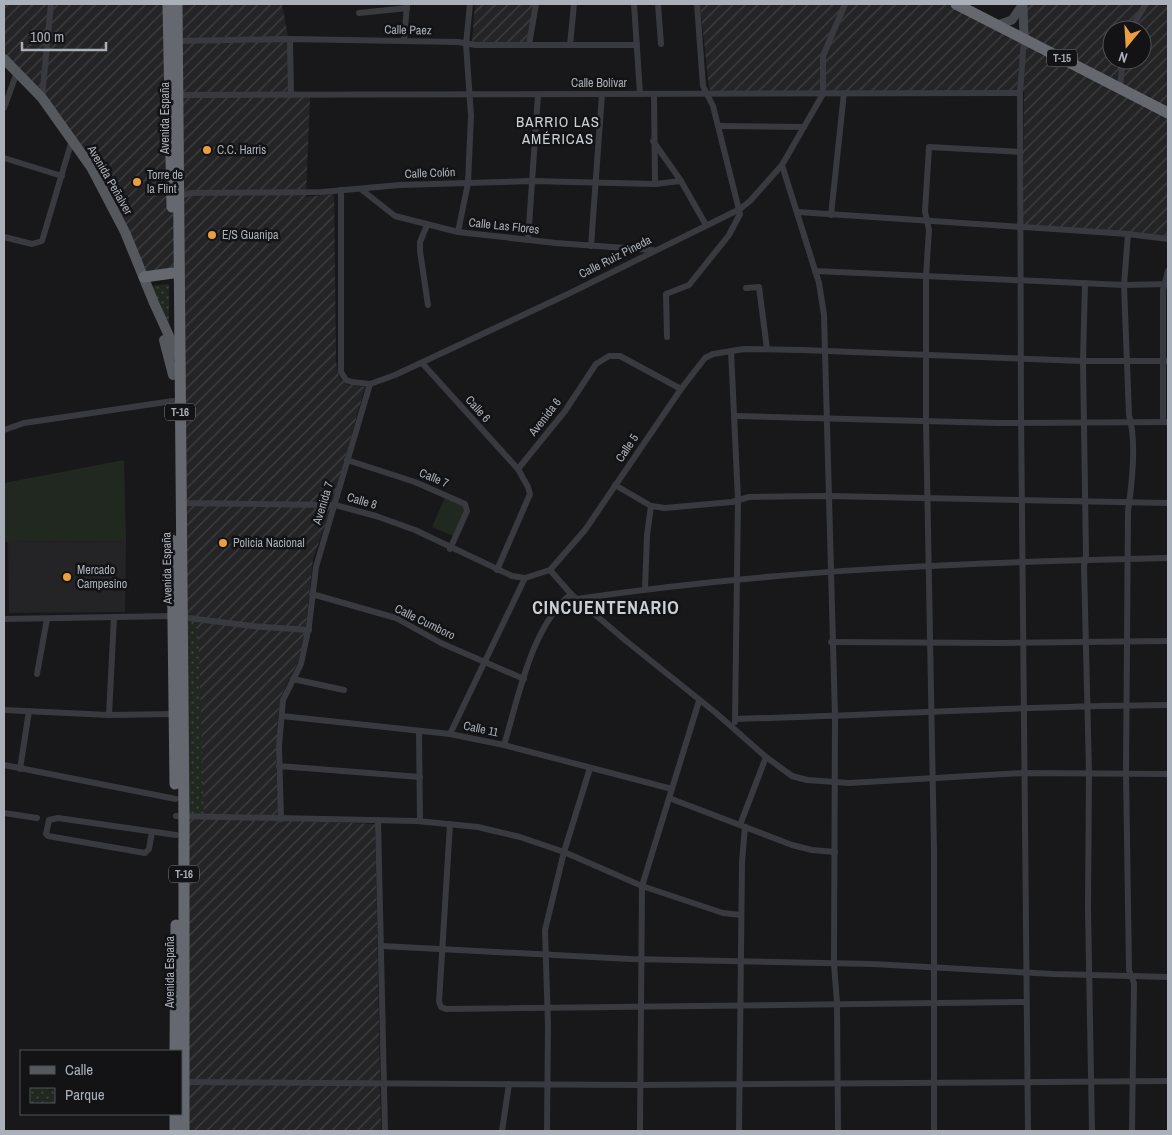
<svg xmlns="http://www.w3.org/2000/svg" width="1172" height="1135" font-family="'Archivo Narrow',sans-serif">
	<defs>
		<pattern id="industrial-furrows" width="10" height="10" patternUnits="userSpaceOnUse" patternTransform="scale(1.25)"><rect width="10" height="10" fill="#242427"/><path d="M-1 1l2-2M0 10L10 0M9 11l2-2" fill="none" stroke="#414144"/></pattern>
		<pattern id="park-dots" width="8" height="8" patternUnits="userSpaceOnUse" patternTransform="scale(1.25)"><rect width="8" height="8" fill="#202820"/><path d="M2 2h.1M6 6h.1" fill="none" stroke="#3e453e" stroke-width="1.8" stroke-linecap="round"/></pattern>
	</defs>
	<rect width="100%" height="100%" fill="#18181a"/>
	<path fill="#242427" d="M 126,541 L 125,612 L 9,613 L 8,542 Z"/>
	<g fill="url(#industrial-furrows)" fill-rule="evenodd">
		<path d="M 4,4 L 282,4 L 288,37 L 290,97 L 310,97 L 306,197 L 334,194 L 336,361 L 338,373 L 340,379 L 349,385 L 365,387 L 331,508 L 313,559 L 305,633 L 298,662 L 281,696 L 278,714 L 276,764 L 279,820 L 375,824 L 381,1131 L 180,1131 L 175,272 L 145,275 L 94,167 L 4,55 Z"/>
		<path d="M 475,4 L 537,4 L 528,44 L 472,42 Z"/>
		<path d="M 700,4 L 951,4 L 1025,40 L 1026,4 L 1168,4 L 1168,237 L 1023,226 L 1024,91 L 712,92 L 709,88 ZM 1112,30 L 1142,30 L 1142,60 L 1112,60 Z"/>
	</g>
	<g fill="#202820">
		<path d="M 124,460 L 126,541 L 4,542 L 4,483 Z"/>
		<path d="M 445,497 L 466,506 L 453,536 L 432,527 Z"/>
	</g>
	<g fill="url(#park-dots)">
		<path d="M 169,284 L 169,330 L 149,286 Z"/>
		<path d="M 181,617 L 198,619 L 204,817 L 184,816 Z"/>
	</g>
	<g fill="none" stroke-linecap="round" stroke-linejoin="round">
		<g stroke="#393a3f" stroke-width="6">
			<path d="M 634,4 L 640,94"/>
			<path d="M 658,4 L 661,44"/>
			<path d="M 359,13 L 407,8"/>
			<path d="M 1130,30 L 1146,4"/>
			<path d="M 1024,38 L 1020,93 L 1021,412 L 1028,1131"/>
			<path d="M 290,39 L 291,95"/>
			<path d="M 179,41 L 290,39 L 458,42 L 476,45 L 637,45"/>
			<path d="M 404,41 L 407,4"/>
			<path d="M 529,45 L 536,4"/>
			<path d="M 570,45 L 574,4"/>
			<path d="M 1120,87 L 1123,60"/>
			<path d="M 179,95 L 1020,93"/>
			<path d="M 654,95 L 655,184"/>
			<path d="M 42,98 L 51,4"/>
			<path d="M 4,108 L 17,72"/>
			<path d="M 719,126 L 804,127"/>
			<path d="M 653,141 L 681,181 L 706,225"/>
			<path d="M 4,158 L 62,176"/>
			<path d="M 782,165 L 819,283 L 824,315 L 835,716 L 834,964 L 837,1003 L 838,1131"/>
			<path d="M 341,190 L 341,372 L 346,380 L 352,382 L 370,384 L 395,375 L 568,294 L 740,209 L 750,201 L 782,165 L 823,94 L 823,56 L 845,4"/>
			<path d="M 362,190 L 395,216 L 458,232 L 556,243 L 653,250"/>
			<path d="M 179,196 L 191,193 L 322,192 L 400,185 L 531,181 L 655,184 L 681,181"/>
			<path d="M 798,212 L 1128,234 L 1168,239"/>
			<path d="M 831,215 L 844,93"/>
			<path d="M 427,225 L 420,242 L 420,251 L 428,305"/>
			<path d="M 458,232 L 468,183 L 471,116 L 466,44 L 470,4"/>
			<path d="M 1128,234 L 1124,285 L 1129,415 C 1137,442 1132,484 1128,511 L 1126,773 L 1129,970 L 1134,983 L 1132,1131"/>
			<path d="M 4,237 L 32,244 L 42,241 L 72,140"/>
			<path d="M 528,240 L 538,95"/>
			<path d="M 591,246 L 602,94"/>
			<path d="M 815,271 L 1124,285 L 1168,284"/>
			<path d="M 1085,283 L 1083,361 L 1086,555 L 1084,566 L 1089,772 L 1088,908 L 1092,1131"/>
			<path d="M 746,288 L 759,287 L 767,349"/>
			<path d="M 667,337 L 666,294 L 689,285 L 729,235 L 740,214 L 713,106 L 703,86 L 697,4"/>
			<path d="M 731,351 L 738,500 L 735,722"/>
			<path d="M 422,363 L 518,469"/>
			<path d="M 735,416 L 998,423 L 1168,422"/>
			<path d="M 1163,422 L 1163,290 L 1168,271"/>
			<path d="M 4,430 L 24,423 L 173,401"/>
			<path d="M 347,460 L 415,482 L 465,504 L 467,511 L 450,549"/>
			<path d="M 615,485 L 651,506 L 665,508 L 732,502 L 749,497 L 827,496 L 1168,503"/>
			<path d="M 180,503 L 335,505 L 376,516 L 415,530 L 512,576 L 525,578"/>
			<path d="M 497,570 L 530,494 L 528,487 L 518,469 L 565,411 L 596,364 L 609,356 L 620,356 L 681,389"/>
			<path d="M 550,570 L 585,530 L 681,389 L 705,358 L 713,354 L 744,349 L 802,350 L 1083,361 L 1168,361"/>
			<path d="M 550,570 L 571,594 L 625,640 L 716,713 L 766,757 L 792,776 L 807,780 L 849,783 L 1024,773 L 1168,774"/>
			<path d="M 645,589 L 647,535 L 651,506"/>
			<path d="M 312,594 L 396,618 L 441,643 L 524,679"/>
			<path d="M 577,599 C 773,570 970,562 1168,558"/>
			<path d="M 4,619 L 173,616 L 252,626 L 309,630"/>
			<path d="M 831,642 L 1000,643 L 1168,641"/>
			<path d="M 37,674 L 47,619"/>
			<path d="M 293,679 L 344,690"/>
			<path d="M 4,710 L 109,715 L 176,714"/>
			<path d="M 109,715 L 114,617"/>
			<path d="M 282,716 L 450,734 L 504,745 L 672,789"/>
			<path d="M 735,719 C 879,715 1024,706 1168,705"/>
			<path d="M 419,731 L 420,821"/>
			<path d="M 450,734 L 525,578 L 550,570"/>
			<path d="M 504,745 C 519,696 531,627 571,594"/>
			<path d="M 4,765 L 176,799"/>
			<path d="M 279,766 L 420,777"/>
			<path d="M 20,769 L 29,711"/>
			<path d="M 669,798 L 792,845 L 812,850 L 835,852"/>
			<path d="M 4,813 L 37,818"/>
			<path d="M 176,816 L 417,821 L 478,827 L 520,837 L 564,852 L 642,886 L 723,913 L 741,915"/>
			<path d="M 281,819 L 279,746 L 283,700 L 301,664 L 309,626 L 316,567 L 370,384"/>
			<path d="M 378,820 L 385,1131"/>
			<path d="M 450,824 L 439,1002 L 441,1007 L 446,1009 L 1026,1002"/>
			<path d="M 740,825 L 766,757"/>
			<path d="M 152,832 L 149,849 L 145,853 L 48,836 L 46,834 L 49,820 L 58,818 L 176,835"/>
			<path d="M 382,946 L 630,959 L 873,964 L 1054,974 L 1168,977"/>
			<path d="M 183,1082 L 640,1085 L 1168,1081"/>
			<path d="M 502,1131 L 509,1084"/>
			<path d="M 547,1131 L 548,1025 L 545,930 L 564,852 L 590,768"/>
			<path d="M 640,1131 L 642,886 L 699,701"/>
			<path d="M 739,1131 L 742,862 L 745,827"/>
			<path d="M 934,1131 L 934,851 L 926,421 L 926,276 L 929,230 L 925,211 L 929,147 L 1021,152"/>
		</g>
		<g stroke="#474a4f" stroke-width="9">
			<path d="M 1023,5 L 1024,38"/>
			<path d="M 997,25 L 1012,20 L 1023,4"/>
		</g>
		<g stroke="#55585d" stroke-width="10">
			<path d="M 4,59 L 42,98 L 91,167 L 125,232 L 154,303 L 180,360"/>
			<path d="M 164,340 L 173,375"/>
		</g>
		<g stroke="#65696f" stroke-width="11">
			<path d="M 168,4 L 172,207"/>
			<path d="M 177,4 L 184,816 L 184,1131"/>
			<path d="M 956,4 L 1168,113"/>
			<path d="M 144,277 L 173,273"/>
			<path d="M 172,540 L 175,784"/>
			<path d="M 175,1051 L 176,925"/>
			<path d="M 175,1131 L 175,1114"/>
		</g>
	</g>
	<g fill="#ec9f3e" stroke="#131315" stroke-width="2">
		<circle cx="207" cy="150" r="5"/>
		<circle cx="137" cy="182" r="5"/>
		<circle cx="212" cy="235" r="5"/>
		<circle cx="223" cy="543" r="5"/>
		<circle cx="67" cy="577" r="5"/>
	</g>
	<g text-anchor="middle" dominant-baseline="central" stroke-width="5" stroke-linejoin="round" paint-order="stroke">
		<g fill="#131315" stroke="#7d8188" stroke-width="1">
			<rect x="1047" y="49.5" width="30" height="17" rx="4"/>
			<rect x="165" y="403.5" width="30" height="17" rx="4"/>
			<rect x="169" y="865.5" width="30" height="17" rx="4"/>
		</g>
		<g font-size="11" font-weight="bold" fill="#aab0b9">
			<text x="1062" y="58">T-15</text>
			<text x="180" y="412">T-16</text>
			<text x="184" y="874">T-16</text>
		</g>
		<g font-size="12" fill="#aab0b9" stroke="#131315">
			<text transform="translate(408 30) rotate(1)">Calle Paez</text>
			<text x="599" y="83">Calle Bolívar</text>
			<text transform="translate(165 118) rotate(-90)">Avenida España</text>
			<text transform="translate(430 173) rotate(-2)">Calle Colón</text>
			<text transform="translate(110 180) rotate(60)">Avenida Peñalver</text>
			<text transform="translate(504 226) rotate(6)">Calle Las Flores</text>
			<text transform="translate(615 257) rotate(-27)">Calle Ruiz Pineda</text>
			<text transform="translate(478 409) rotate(48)">Calle 6</text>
			<text transform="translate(545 417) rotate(-52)">Avenida 6</text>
			<text transform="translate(627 448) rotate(-56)">Calle 5</text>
			<text transform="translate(434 478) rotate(23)">Calle 7</text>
			<text transform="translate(362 501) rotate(16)">Calle 8</text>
			<text transform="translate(323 503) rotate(-73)">Avenida 7</text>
			<text transform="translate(167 568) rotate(-91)">Avenida España</text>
			<text transform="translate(425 622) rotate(26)">Calle Cumboro</text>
			<text transform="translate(481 729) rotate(12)">Calle 11</text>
			<text transform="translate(170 972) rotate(-90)">Avenida España</text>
		</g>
		<g font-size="12" fill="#aab0b9" stroke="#131315" text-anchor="start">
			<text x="217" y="150">C.C. Harris</text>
			<text x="147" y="175">Torre de<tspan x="147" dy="14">la Flint</tspan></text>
			<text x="222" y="235">E/S Guanipa</text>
			<text x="233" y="543">Policia Nacional</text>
			<text x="77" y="570">Mercado<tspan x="77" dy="14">Campesino</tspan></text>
		</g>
		<g font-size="15" letter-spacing="1" fill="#cbcfd5" stroke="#131315">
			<text x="558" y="121">BARRIO LAS<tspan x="558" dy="17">AMÉRICAS</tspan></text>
		</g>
		<g font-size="18" font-weight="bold" letter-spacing="1" fill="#cbcfd5" stroke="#131315">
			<text x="606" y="607">CINCUENTENARIO</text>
		</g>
	</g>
	<rect width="1172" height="1135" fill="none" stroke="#aab0b9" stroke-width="10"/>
	<rect x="20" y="1050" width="162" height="65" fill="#131315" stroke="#4f5257"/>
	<rect x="30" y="1066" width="25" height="8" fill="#55585d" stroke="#4f5257"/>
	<text x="65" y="1075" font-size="15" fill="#aab0b9">Calle</text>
	<rect x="30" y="1088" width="25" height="15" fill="url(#park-dots)" stroke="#4f5257"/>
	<text x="65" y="1100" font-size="15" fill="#aab0b9">Parque</text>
	<g transform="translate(1127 45) rotate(198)"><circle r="24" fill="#131315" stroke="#4f5257"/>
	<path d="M0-4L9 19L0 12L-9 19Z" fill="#ec9f3e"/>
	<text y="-8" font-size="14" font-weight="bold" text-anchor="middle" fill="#aab0b9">N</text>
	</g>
	<path d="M22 42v8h84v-8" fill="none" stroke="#aab0b9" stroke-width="2.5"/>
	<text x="30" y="42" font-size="15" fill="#aab0b9" stroke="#131315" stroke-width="4" paint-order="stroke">100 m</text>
</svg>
